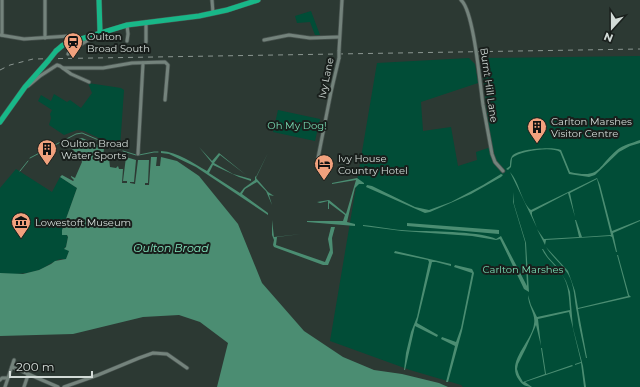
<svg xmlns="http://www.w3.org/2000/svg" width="640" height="387" font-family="Montserrat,sans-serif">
	<rect width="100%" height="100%" fill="#2c3933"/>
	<g fill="#014d37">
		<path d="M 311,11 L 320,35 L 315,35 L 310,22 L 297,23 L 295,16 Z"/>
		<path d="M 640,56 L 640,387 L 463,387 L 461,385 L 410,370 L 330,341 L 377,63 L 469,58 L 475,64 L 478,83 L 421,102 L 423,131 L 451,127 L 458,166 L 477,160 L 476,152 L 491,147 L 481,58 Z"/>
		<path d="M 88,83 L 121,88 L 124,90 L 120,148 L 84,131 L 77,130 L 64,135 L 49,125 L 51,118 L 50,114 L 52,110 L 38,101 L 41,95 L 51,101 L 54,94 L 67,102 L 70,100 L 81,108 L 92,93 Z"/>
		<path d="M 278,110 L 320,119 L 315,141 L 273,132 Z"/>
		<path d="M 16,169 L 52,192 L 60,177 L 77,188 L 62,230 L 68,237 L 66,247 L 64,248 L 69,251 L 66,259 C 63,259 58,259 56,261 C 50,263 45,268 39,270 C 27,274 13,275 0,273 L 0,188 Z"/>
	</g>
	<g fill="#4b8d72">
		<path d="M 82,138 L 98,145 L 99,148 L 104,149 L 103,156 L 109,158 L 110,167 L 116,168 L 118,166 L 119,169 L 123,169 L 122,183 L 127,183 L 127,181 L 123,181 L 126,157 L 136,160 L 134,182 L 130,182 L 130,183 L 135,184 L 138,160 L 149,160 L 148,183 L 145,183 L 145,185 L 149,185 L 151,157 L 157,157 L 156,166 L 160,166 L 161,157 L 177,161 L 199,176 L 238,224 L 262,283 L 304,331 L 343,357 L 374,370 L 402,374 L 439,383 L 448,387 L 217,387 L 228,343 L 200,322 L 179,315 L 143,317 L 73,334 L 0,336 L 0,273 L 23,274 L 39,270 L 51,264 L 55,261 L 66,259 L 69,251 L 64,249 L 66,247 L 68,237 L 67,235 L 62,235 L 62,230 L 77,188 L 60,177 L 62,175 L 73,181 L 74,180 L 71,177 L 71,176 L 75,178 L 82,162 L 80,156 L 67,145 L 75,140 Z"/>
		<path d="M 640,140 L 640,143 L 630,146 L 619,152 L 595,175 L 589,177 L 569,174 L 560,152 C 552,146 520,151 512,158 L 511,167 L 508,170 L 506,169 L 510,166 C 510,163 510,159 512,156 C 517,149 553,146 561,150 L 570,172 C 601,179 597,167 617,150 C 623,145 632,143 640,140 Z"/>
		<path d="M 199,147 L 212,161 L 219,153 L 246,175 L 220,155 L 214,163 L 233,174 L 251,179 L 251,181 L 239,177 L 213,165 L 209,173 L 240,193 L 244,188 L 255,180 L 255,176 L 256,177 L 268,153 L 256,178 L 268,192 L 274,196 L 269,195 L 272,205 L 266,191 L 257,182 L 245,189 L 242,194 L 268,213 L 268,215 L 196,167 L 169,154 L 161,153 L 161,151 C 178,152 193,163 207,171 L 212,163 Z"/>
		<path d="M 510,172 C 520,183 521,202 531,210 L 597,178 L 600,185 L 612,231 L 640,220 L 640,221 L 613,233 L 617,252 L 616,252 L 612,237 L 610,236 L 546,240 L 545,245 L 537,229 L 544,239 L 579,237 L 575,220 L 576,220 L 582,237 L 611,235 L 597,179 L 570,193 L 575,217 L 568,193 L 532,212 L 532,215 L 537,228 Z"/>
		<path d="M 501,174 L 503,175 L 501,177 L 471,194 L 430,212 L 425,213 L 366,187 L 367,185 L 372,186 L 415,207 L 429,210 L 451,202 L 483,185 Z"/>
		<path d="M 357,178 L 364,183 L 364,184 L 359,184 L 355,188 L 347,222 L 355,224 L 355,226 L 307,222 L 307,221 L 343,221 L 345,215 L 329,203 L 329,209 L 328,209 L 328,201 L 320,203 L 317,202 L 329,200 L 346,214 L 356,180 L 332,184 L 332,183 Z"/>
		<path d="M 513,192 L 514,204 L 526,243 L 529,292 L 524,289 L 500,239 L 496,240 L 472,236 L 402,231 L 363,226 L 363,225 C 381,227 400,231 419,231 C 434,231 484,232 496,239 L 501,236 L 527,286 L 525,242 L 513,202 Z"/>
		<path d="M 272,220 L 274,237 L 301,234 L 277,237 L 276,245 L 325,262 L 330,250 L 328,239 L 331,227 L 335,227 L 332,238 L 333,253 L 328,265 L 323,265 L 274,247 L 273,245 L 274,240 L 272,235 Z"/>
		<path d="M 407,223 L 499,230 L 499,234 L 407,226 Z"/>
		<path d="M 546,247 L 568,271 L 575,291 L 578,308 L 628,296 L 617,255 L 618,255 L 629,295 L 631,297 L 578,309 L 587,358 L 586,358 C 583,343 579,328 577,313 C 574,299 575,286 568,274 C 562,264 552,257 546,247 Z"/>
		<path d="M 542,249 L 543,249 L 548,257 L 559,269 L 566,281 L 570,292 L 573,328 L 583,366 L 586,387 L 584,387 L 581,363 L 575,365 L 575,364 L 581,362 L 569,312 L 538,319 L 541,346 L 536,325 L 526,348 L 518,364 L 517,369 L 519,375 L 523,382 L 545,374 L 541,348 L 542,348 L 546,374 L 572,365 L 573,366 L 525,382 L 532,387 C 527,387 522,385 519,380 C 505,362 532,342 534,324 C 536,314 528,306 528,295 L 531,305 L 537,317 L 570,310 C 569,299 569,286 563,276 C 557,266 547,260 542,249 Z"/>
		<path d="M 395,251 L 451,264 L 451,266 L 436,262 L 432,262 L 417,323 L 438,335 L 437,337 L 415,326 L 405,370 L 404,370 L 406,353 L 411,332 L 417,317 L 429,262 L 428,260 L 394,253 Z"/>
		<path d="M 455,265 L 472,269 L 474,273 L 462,331 L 448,382 L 446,382 L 455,346 L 441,339 L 442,337 L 456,342 L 461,328 L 472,273 L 454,267 Z"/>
	</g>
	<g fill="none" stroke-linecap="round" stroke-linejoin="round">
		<g stroke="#4b8d72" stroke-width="1">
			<path d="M 123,151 L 136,155"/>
			<path d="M 139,155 L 154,152 L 158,152"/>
			<path d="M 30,158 L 76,134 L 82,133 L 120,149"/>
			<path d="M 20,171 L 28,161"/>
		</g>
		<g stroke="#495450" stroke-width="4.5">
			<g id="street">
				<path d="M 2,0 L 2,35"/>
				<path d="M 45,0 L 45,38"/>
				<path d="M 212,0 L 213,13"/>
				<path d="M 461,0 C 474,11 480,85 483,105 C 486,122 489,138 492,154 L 495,162 L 503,171"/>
				<path d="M 127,25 L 128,34 L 127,41"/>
				<path d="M 0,35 L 24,39 L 69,36"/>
				<path d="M 264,40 L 289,35 L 310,38 L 339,37"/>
				<path d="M 146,42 L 146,22"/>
				<path d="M 339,51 L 342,0"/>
				<path d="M 68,54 L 70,51 L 90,39 L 93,35"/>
				<path d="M 63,68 L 103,68 L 132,63 L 165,62 L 168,65 L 165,100"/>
				<path d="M 28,86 L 40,76 L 57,65 L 60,66 L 71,74 L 89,82"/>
				<path d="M 138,154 L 143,63"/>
				<path d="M 318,158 L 331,92 L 339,58"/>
				<path d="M 12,367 L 58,387"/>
				<path d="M 0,380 L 2,378 L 8,378"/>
				<path d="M 5,387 L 14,360"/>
				<path d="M 24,387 L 28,375"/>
				<path d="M 64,387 L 98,375 L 139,358 L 153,353 L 167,354 L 187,368"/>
			</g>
		</g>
		<g stroke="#495450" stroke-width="6">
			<g id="highway">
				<path d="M 99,0 L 100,32"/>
				<path d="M 56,51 L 63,45 L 71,42 L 127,25 L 199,16 L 227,10 L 258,0"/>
				<path d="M 0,122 L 25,87 L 48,61"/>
			</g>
		</g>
		<use href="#street" stroke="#74837c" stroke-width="3"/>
		<use href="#highway" stroke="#18b788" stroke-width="5"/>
		<path stroke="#8b9691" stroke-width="1" stroke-dasharray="5 5" stroke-linecap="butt" d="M 0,70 L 10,65 L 33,59 L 640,49"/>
		<g stroke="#495450" stroke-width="4.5" stroke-linecap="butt">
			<path id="street-bridge" d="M 339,58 L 339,51"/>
		</g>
		<g stroke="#495450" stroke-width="6" stroke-linecap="butt">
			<path id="highway-bridge" d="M 48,61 L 56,51"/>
		</g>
		<use href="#street-bridge" stroke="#74837c" stroke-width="3"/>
		<use href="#highway-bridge" stroke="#18b788" stroke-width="5"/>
	</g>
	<defs>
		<g id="station-pin" transform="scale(1)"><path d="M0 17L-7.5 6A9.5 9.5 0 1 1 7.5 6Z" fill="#f1a17d" stroke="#191f1c"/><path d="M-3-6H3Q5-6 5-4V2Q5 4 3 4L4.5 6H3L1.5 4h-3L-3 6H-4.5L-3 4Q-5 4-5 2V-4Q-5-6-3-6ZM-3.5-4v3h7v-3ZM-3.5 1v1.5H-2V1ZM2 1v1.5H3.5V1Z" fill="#111"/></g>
		<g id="building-pin" transform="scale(1)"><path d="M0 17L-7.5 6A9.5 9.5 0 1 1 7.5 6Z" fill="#f1a17d" stroke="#191f1c"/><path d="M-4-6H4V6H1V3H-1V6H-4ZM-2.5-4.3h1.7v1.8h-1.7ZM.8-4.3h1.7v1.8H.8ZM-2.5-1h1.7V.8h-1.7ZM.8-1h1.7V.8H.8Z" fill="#111"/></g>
		<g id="hotel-pin" transform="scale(1)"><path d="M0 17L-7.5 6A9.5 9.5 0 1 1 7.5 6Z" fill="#f1a17d" stroke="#191f1c"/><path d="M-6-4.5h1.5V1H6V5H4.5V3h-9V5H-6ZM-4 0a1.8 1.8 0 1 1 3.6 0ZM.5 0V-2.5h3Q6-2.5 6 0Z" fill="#111"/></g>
		<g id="museum-pin" transform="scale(1)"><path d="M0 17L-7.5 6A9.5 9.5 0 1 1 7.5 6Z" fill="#f1a17d" stroke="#191f1c"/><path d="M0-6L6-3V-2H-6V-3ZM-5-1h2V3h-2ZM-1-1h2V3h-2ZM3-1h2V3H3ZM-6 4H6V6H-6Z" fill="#111"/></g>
	</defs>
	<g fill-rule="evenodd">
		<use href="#station-pin" x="73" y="42"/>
		<use href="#building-pin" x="537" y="127"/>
		<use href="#building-pin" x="47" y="149"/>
		<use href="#hotel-pin" x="324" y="164"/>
		<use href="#museum-pin" x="21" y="222"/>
	</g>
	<g text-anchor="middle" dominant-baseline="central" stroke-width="4" stroke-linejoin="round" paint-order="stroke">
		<g font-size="10" fill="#d2dbd7" stroke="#191f1c" text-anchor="start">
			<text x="87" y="36">Oulton<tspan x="87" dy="12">Broad South</tspan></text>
			<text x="551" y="121">Carlton Marshes<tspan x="551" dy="12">Visitor Centre</tspan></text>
			<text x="61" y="143">Oulton Broad<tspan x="61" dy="12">Water Sports</tspan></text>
			<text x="338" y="158">Ivy House<tspan x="338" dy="12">Country Hotel</tspan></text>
			<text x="35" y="222">Lowestoft Museum</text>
		</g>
		<g font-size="10" fill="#d2dbd7" stroke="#191f1c">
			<text transform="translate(326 78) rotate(-78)">Ivy Lane</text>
			<text transform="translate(489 85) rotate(82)">Burnt Hill Lane</text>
		</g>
		<g font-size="10" fill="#79dbb3" stroke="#191f1c">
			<text x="297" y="125">Oh My Dog!</text>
			<text x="523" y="269">Carlton Marshes</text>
		</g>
		<g font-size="11" font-style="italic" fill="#81e3bc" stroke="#191f1c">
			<text x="171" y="248">Oulton Broad</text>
		</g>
	</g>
	<g transform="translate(612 28) rotate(201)" stroke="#191f1c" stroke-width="3" paint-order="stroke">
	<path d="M0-3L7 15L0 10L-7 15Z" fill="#d2dbd7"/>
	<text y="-6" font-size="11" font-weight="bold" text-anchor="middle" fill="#d2dbd7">N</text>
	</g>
	<path d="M10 371v6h82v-6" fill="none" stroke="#d2dbd7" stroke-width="2"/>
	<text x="16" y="371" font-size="12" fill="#d2dbd7" stroke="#191f1c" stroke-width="3" paint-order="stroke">200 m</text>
</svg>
